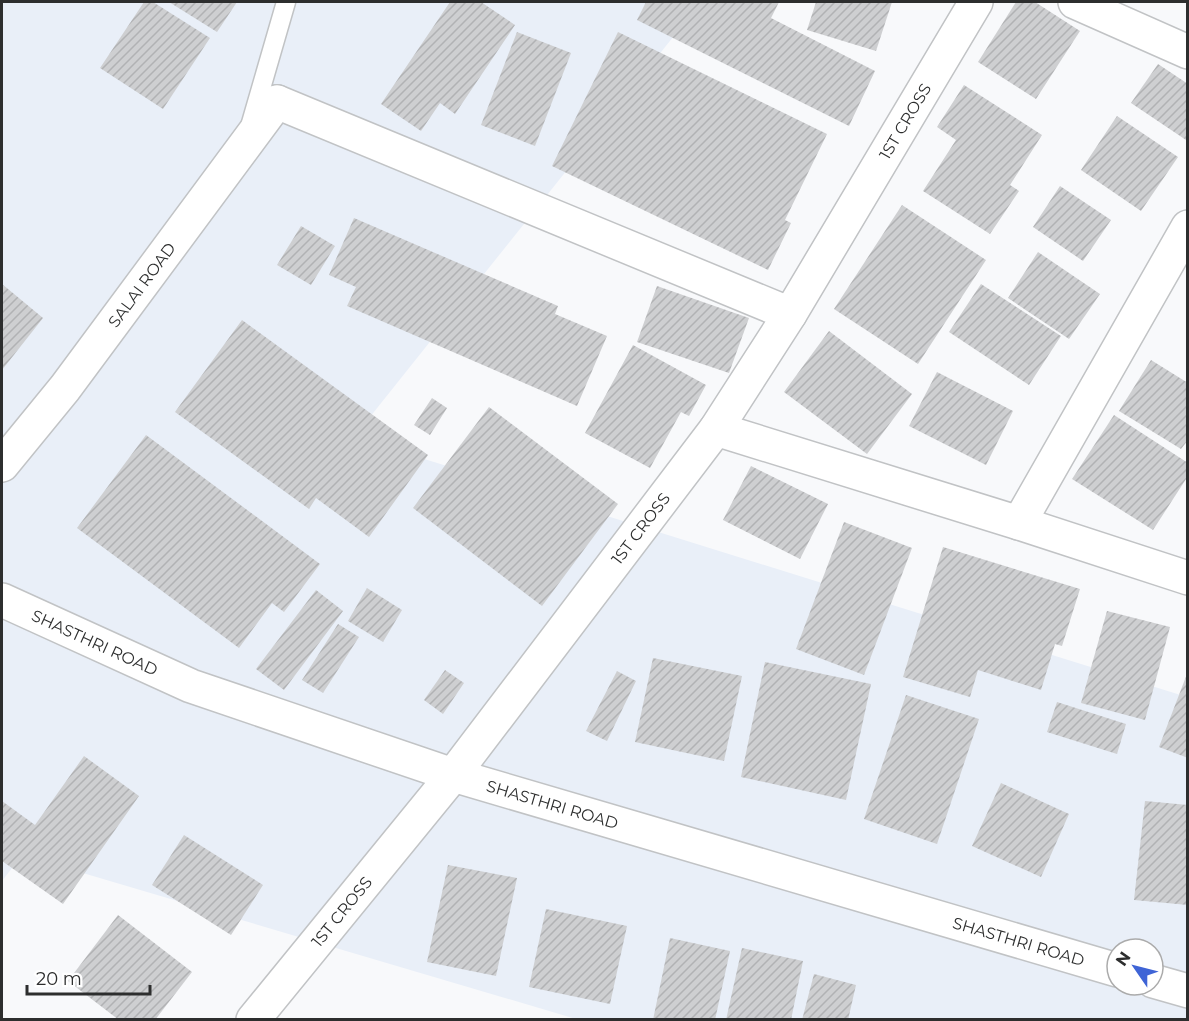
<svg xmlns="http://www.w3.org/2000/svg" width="1189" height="1021" font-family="Montserrat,sans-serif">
	<defs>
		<pattern id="building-hatch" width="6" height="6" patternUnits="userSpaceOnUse" patternTransform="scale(1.5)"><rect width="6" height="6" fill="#cecfd1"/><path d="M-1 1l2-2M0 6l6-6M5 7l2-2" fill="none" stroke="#b1b2b4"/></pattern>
	</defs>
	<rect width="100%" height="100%" fill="#f8f9fb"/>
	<path fill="#e9eff8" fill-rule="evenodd" d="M 2,2 L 701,2 L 354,437 L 1187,697 L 1187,1019 L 576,1019 L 22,855 L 2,881 ZM 1117,949 L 1153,949 L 1153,985 L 1117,985 Z"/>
	<g fill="url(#building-hatch)">
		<path d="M 144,2 L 153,2 L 210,38 L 163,109 L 100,68 Z"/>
		<path d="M 169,2 L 237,2 L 217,32 Z"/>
		<path d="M 450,2 L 481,2 L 515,25 L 455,114 L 440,103 L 421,131 L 381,104 Z"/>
		<path d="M 646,2 L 779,2 L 771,18 L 875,71 L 849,126 L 637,20 Z"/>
		<path d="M 816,2 L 892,2 L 876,51 L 807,30 Z"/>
		<path d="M 1016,2 L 1035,2 L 1080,31 L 1036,99 L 978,62 Z"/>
		<path d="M 517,32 L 571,53 L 535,146 L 481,125 Z"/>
		<path d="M 618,32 L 827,134 L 785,220 L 791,223 L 768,270 L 552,166 Z"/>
		<path d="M 1158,64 L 1188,84 L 1188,137 L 1186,140 L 1131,103 Z"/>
		<path d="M 964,85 L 1042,135 L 1010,185 L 1019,191 L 990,234 L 923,191 L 956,140 L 937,127 Z"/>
		<path d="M 1117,116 L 1178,157 L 1141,211 L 1081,170 Z"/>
		<path d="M 1060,186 L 1111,220 L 1083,261 L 1033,227 Z"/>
		<path d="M 902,205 L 986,260 L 918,364 L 834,309 Z"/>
		<path d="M 354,218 L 558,306 L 555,314 L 607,336 L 577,406 L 347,306 L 356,287 L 329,275 Z"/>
		<path d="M 301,226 L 335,246 L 311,285 L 277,265 Z"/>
		<path d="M 1038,252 L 1100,294 L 1069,339 L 1008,298 Z"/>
		<path d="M 2,284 L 43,318 L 2,370 Z"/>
		<path d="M 981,284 L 1061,336 L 1029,385 L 949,332 Z"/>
		<path d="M 657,286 L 749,318 L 729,373 L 637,342 Z"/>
		<path d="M 242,320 L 428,455 L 369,537 L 316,498 L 309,509 L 175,412 Z"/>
		<path d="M 829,331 L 912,394 L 867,454 L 784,392 Z"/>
		<path d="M 633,345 L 706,385 L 689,416 L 681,412 L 650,468 L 585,433 Z"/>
		<path d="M 1151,360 L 1188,383 L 1188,440 L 1181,449 L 1119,411 Z"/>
		<path d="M 937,372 L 1013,411 L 986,465 L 909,426 Z"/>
		<path d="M 432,398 L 447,408 L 430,435 L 414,425 Z"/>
		<path d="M 489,407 L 618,504 L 542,606 L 413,508 Z"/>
		<path d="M 1114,415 L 1188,463 L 1188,476 L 1153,530 L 1072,479 Z"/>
		<path d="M 146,435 L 320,564 L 284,612 L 272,603 L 239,648 L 77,528 Z"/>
		<path d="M 751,466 L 828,504 L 800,559 L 723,520 Z"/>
		<path d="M 844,522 L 912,548 L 864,675 L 796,649 Z"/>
		<path d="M 943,547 L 1080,589 L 1062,646 L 1055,644 L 1041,690 L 978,670 L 970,697 L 903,677 Z"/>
		<path d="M 367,588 L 402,610 L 383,642 L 348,621 Z"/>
		<path d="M 316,590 L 343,611 L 284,690 L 256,669 Z"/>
		<path d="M 1107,611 L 1170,627 L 1145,720 L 1081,703 Z"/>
		<path d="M 338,624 L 359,637 L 323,693 L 302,680 Z"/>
		<path d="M 653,658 L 742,676 L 724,761 L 635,742 Z"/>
		<path d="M 765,662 L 871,684 L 846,800 L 741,777 Z"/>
		<path d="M 445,670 L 464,683 L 443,714 L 424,700 Z"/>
		<path d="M 617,671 L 636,681 L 607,741 L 586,731 Z"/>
		<path d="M 1187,674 L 1188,674 L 1188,758 L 1159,747 Z"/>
		<path d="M 906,695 L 979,719 L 937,844 L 864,819 Z"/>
		<path d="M 1057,702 L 1126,724 L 1117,754 L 1047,732 Z"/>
		<path d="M 84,756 L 139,796 L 63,904 L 2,861 L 2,801 L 35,825 Z"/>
		<path d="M 1001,783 L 1069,814 L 1041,877 L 972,846 Z"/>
		<path d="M 1145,801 L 1188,805 L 1188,905 L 1134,900 Z"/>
		<path d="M 184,835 L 263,885 L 231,935 L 152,885 Z"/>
		<path d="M 448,865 L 517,878 L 496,976 L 427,962 Z"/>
		<path d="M 546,909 L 627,926 L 610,1004 L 529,987 Z"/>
		<path d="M 118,915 L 192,972 L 155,1020 L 119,1020 L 68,981 Z"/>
		<path d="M 670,938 L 730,951 L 715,1020 L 653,1020 Z"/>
		<path d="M 742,948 L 803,961 L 791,1020 L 726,1020 Z"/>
		<path d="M 814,974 L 856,985 L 848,1020 L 802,1020 Z"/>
	</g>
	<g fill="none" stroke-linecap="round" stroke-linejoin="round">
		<g stroke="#c1c3c5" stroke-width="21">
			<path id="service" d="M 251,123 L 286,2"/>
		</g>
		<g stroke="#c1c3c5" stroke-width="36">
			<g id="minor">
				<path d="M 1075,2 L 1188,52"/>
				<path d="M 277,102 L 790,314"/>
				<path d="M 716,429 L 1019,523 L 1188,578"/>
				<path d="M 1019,523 L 1188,227"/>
				<path id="s1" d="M 253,1020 L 453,775 L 716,429 L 790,314 L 976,2"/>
			</g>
		</g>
		<g stroke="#c1c3c5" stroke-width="36">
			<g id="secondary">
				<path id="s2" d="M 2,465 L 65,388 L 277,102"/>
			</g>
		</g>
		<g stroke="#c1c3c5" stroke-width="36">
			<g id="primary">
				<path id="s3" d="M 2,600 L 191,686 L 453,775 L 1117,970"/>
				<path d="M 1153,981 L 1188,991"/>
			</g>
		</g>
		<use href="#service" stroke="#fff" stroke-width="18"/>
		<use href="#minor" stroke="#fff" stroke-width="33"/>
		<use href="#secondary" stroke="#fff" stroke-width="33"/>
		<use href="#primary" stroke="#fff" stroke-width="33"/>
	</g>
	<g text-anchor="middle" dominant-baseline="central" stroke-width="6" stroke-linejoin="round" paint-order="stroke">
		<g font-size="16" fill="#2d2e2e" stroke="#fff">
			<text stroke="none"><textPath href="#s1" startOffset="1112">1ST CROSS</textPath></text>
			<text stroke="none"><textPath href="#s2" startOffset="228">SALAI ROAD</textPath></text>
			<text stroke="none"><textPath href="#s1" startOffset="626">1ST CROSS</textPath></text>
			<text stroke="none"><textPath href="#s3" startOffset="102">SHASTHRI ROAD</textPath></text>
			<text stroke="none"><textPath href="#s3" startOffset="588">SHASTHRI ROAD</textPath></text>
			<text stroke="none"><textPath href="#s1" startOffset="140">1ST CROSS</textPath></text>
			<text stroke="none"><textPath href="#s3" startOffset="1074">SHASTHRI ROAD</textPath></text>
		</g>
	</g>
	<rect width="1189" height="1021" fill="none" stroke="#2d2e2e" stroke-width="6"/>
	<g transform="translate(1135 967) rotate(305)"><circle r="28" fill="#ffffff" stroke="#ababab" stroke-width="1.5"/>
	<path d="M0-4.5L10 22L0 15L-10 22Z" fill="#3f64d6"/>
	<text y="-9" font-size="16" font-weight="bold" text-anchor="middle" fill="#2d2e2e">N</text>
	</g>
	<path d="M27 985v9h123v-9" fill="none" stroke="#2d2e2e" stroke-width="3"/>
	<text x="36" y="985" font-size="18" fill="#2d2e2e" stroke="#ffffff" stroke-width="4.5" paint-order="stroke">20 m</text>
</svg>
